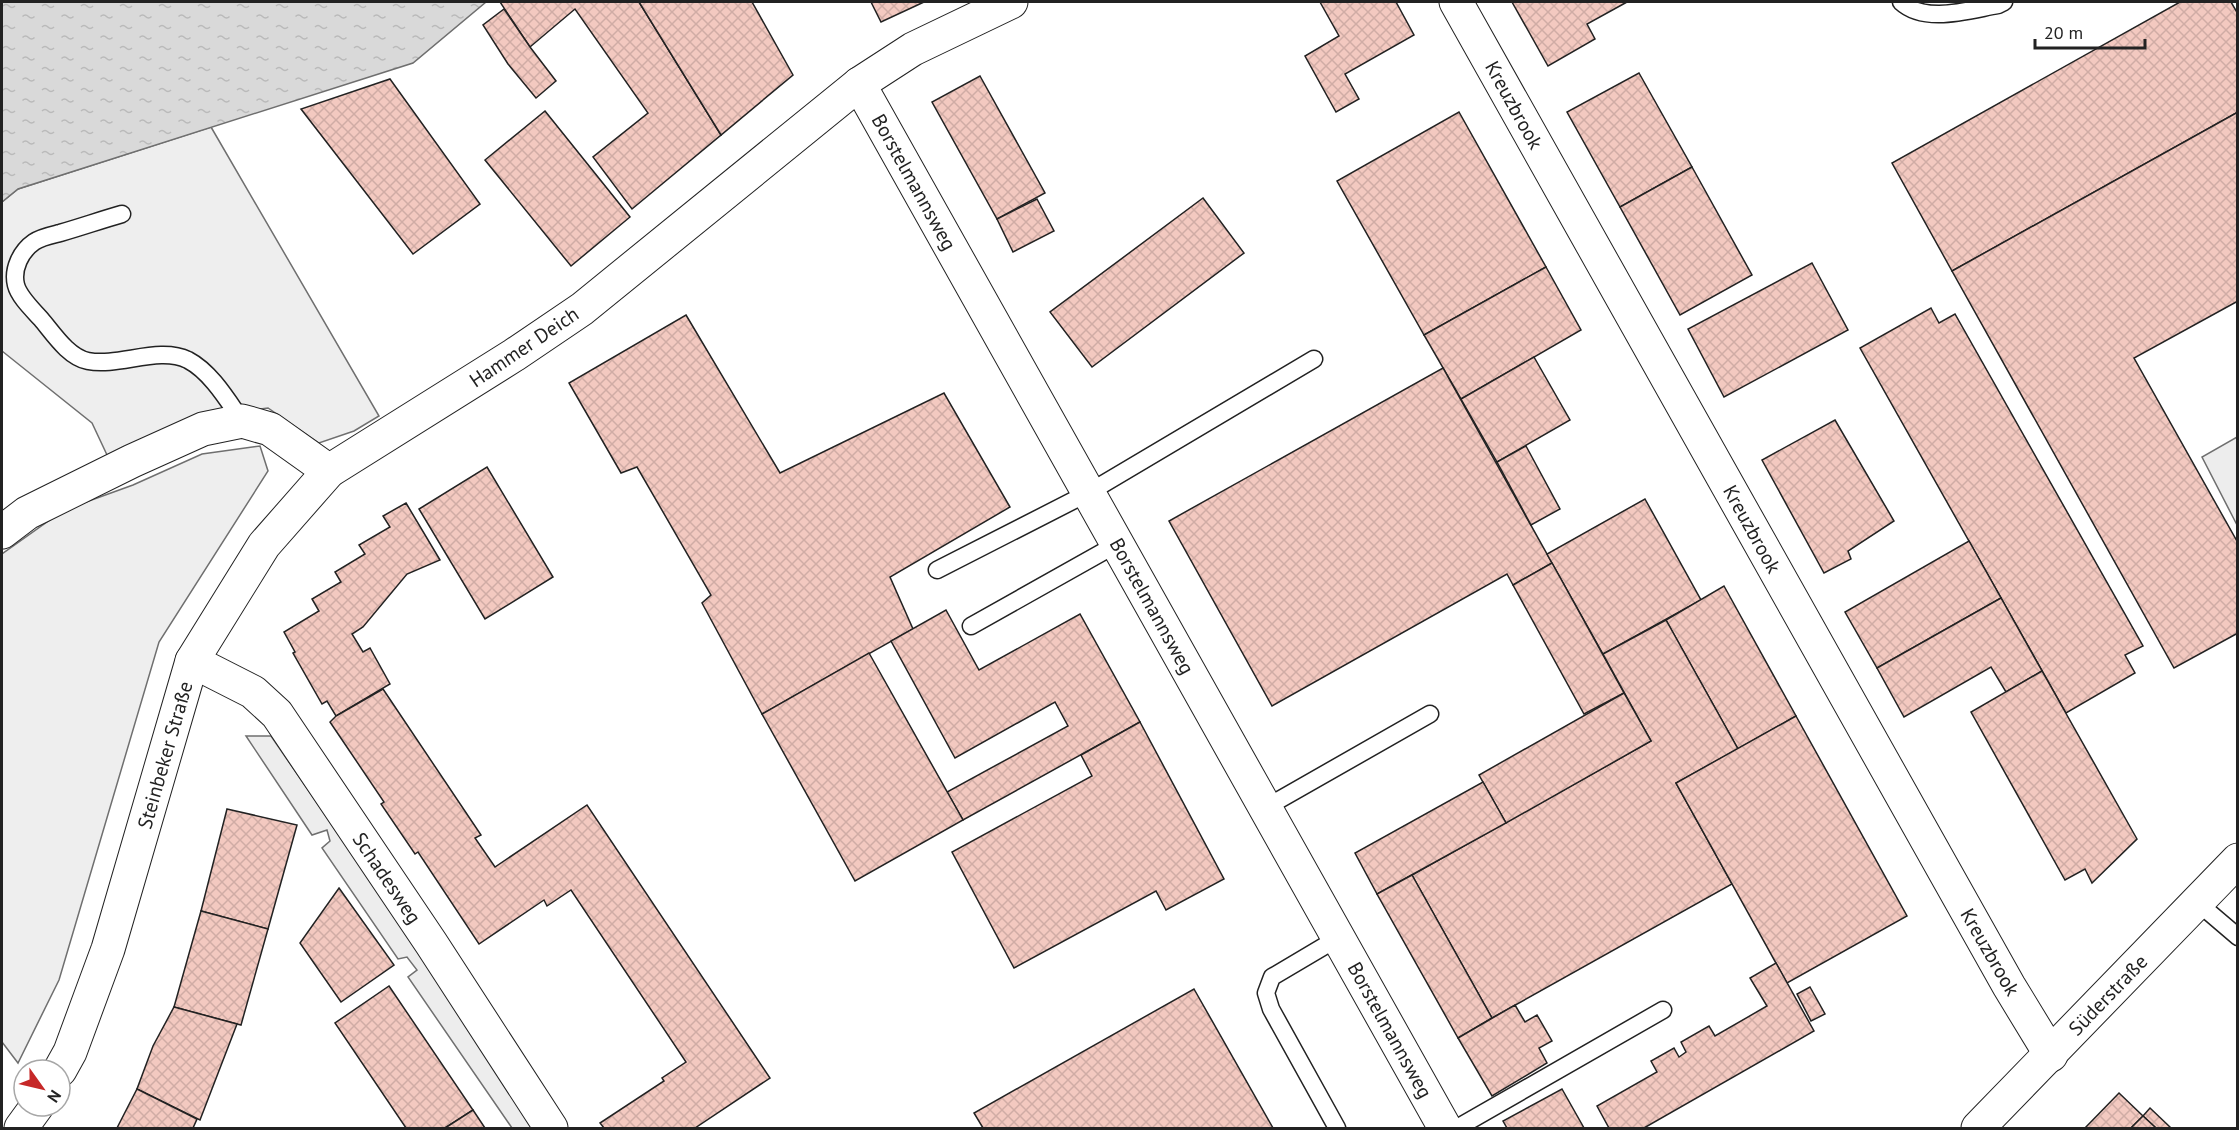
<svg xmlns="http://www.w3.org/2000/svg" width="2239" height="1130" font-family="'PT Sans',sans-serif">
	<defs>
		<pattern id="water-ripples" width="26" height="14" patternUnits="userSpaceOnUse" patternTransform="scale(1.5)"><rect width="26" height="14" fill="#d9d9d9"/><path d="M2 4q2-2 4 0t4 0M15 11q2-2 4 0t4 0" fill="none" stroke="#bababa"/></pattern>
		<pattern id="building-cross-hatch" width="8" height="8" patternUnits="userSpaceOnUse" patternTransform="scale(1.5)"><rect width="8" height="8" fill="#f3c9c0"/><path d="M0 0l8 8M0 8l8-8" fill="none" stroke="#d0aca5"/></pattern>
	</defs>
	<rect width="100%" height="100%" fill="#fff"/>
	<g fill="#eee" stroke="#6f6f6f" stroke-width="1.5">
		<path d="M 211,127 L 379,416 L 354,431 L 319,443 L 268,408 L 191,417 L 108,457 L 92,423 L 2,351 L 2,202 L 18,189 Z"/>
		<path d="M 260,446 L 268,471 L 159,642 L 59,980 L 18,1063 L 2,1042 L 2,554 L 64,510 L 133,485 L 202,454 Z"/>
	</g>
	<g fill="#ededed" stroke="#6f6f6f" stroke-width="1.5">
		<path d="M 2237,437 L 2237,525 L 2202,457 Z"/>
		<path d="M 246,736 L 271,736 L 541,1128 L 512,1128 L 408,977 L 417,970 L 407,957 L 398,959 L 322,848 L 330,841 L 327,830 L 312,835 Z"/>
	</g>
	<path fill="url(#water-ripples)" stroke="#6f6f6f" stroke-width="1.5" d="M 2,2 L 486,2 L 413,63 L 18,189 L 2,202 Z"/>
	<g fill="url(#building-cross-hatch)" stroke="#222" stroke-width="1.5">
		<path d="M 500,2 L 639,2 L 721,135 L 632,209 L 593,157 L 648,113 L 575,9 L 530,47 Z"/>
		<path d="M 639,2 L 752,2 L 793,75 L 721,135 Z"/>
		<path d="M 871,2 L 924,2 L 881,22 Z"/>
		<path d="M 1320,2 L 1396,2 L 1414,35 L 1345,74 L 1359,99 L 1336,112 L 1305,56 L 1339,36 Z"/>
		<path d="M 1512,2 L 1627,2 L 1587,24 L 1595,39 L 1548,66 Z"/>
		<path d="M 2180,2 L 2231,2 L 2238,14 L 2238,112 L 1952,271 L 1892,163 Z"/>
		<path d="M 504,9 L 530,47 L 556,81 L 536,98 L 508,64 L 483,25 Z"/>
		<path d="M 1639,73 L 1692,167 L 1620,207 L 1567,112 Z"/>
		<path d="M 980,76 L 1045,193 L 997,219 L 932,102 Z"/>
		<path d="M 390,79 L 480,204 L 413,254 L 301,109 Z"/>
		<path d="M 545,111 L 630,217 L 571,266 L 485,160 Z"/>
		<path d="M 1459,112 L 1546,267 L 1424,335 L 1337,181 Z"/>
		<path d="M 2238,112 L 2238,301 L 2134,358 L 2238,543 L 2238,633 L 2174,668 L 1952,271 Z"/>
		<path d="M 1692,167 L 1752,275 L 1680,315 L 1620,207 Z"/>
		<path d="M 1203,198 L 1244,253 L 1092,367 L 1050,312 Z"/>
		<path d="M 1037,199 L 1054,231 L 1013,252 L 997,219 Z"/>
		<path d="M 1812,263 L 1848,330 L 1724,397 L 1688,329 Z"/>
		<path d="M 1546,267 L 1581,330 L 1461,399 L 1424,335 Z"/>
		<path d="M 1931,308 L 1939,323 L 1955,314 L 2143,646 L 2125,655 L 2135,673 L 2066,713 L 1860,348 Z"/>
		<path d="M 686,315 L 780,473 L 944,393 L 1010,507 L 890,577 L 913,629 L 762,714 L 702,603 L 711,595 L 637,467 L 621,473 L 569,383 Z"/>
		<path d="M 1534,357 L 1570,420 L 1497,462 L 1461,399 Z"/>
		<path d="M 1443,368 L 1552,563 L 1513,585 L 1507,574 L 1272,706 L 1169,521 Z"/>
		<path d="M 1835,420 L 1894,521 L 1848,551 L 1851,559 L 1824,573 L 1762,460 Z"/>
		<path d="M 1526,446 L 1560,509 L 1531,525 L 1497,462 Z"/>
		<path d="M 487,467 L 553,577 L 485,619 L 419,509 Z"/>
		<path d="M 1645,499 L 1701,600 L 1603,654 L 1547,554 Z"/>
		<path d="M 406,503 L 440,560 L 407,574 L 363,627 L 352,634 L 363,652 L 370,648 L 390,684 L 336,716 L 327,701 L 322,704 L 293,653 L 295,652 L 284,632 L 319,611 L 312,599 L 341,582 L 335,572 L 365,554 L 359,545 L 390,527 L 383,516 Z"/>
		<path d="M 1969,541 L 2001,598 L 1877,668 L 1845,612 Z"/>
		<path d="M 1552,563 L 1624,693 L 1584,714 L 1513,585 Z"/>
		<path d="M 1724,586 L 1796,716 L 1738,749 L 1666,620 Z"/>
		<path d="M 2001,598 L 2042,671 L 2006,692 L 1991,667 L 1904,717 L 1877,668 Z"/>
		<path d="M 946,610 L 979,670 L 1080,614 L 1140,722 L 963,820 L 947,792 L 1068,726 L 1055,702 L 955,758 L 891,641 Z"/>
		<path d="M 1666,620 L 1738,749 L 1676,783 L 1732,884 L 1492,1018 L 1412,875 L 1651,741 L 1603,654 Z"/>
		<path d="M 869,653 L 963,820 L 855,881 L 762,714 Z"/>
		<path d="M 2042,671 L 2137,839 L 2092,883 L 2085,869 L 2065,880 L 1971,712 Z"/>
		<path d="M 383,689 L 481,835 L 475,838 L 495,867 L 587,805 L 770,1078 L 695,1128 L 604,1128 L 600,1123 L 664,1081 L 662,1078 L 686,1062 L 571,890 L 547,906 L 544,900 L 479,944 L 418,852 L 415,854 L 381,804 L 384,802 L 330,722 L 336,716 Z"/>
		<path d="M 1624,693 L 1651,741 L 1506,823 L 1479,775 Z"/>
		<path d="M 1796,716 L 1907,916 L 1787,983 L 1676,783 Z"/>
		<path d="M 1140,722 L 1224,879 L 1166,910 L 1156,891 L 1014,968 L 952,852 L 1092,776 L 1081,755 Z"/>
		<path d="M 1483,782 L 1506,823 L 1377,894 L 1355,853 Z"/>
		<path d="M 227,809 L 297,825 L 268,929 L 201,911 Z"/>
		<path d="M 1412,875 L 1492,1018 L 1458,1038 L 1377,894 Z"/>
		<path d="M 339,888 L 394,965 L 341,1002 L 300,943 Z"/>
		<path d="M 201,911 L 268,929 L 241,1025 L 174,1007 Z"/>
		<path d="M 1776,963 L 1814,1031 L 1644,1128 L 1609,1128 L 1597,1106 L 1657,1072 L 1651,1061 L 1674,1048 L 1679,1057 L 1686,1052 L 1681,1042 L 1709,1026 L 1715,1036 L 1767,1006 L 1750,978 Z"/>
		<path d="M 389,986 L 473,1110 L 445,1128 L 406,1128 L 335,1023 Z"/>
		<path d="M 1810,987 L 1825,1014 L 1811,1021 L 1797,994 Z"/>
		<path d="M 1194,989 L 1273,1128 L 983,1128 L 974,1113 Z"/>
		<path d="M 1515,1005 L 1525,1022 L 1537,1015 L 1552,1041 L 1539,1048 L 1547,1063 L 1492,1096 L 1458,1038 Z"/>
		<path d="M 174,1007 L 237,1024 L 200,1120 L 137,1089 L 153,1046 Z"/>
		<path d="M 137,1089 L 197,1119 L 193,1128 L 117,1128 Z"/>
		<path d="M 1562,1089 L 1584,1128 L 1507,1128 L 1503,1121 Z"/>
		<path d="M 2119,1093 L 2143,1116 L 2131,1128 L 2085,1128 Z"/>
		<path d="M 2150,1108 L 2171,1128 L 2156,1128 L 2143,1116 Z"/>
		<path d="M 473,1110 L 485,1128 L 445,1128 Z"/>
		<path d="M 2143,1116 L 2156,1128 L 2131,1128 Z"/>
	</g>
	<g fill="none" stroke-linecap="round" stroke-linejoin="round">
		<g stroke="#222" stroke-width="19">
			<g id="lane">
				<path d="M 1901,2 C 1925,24 1969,10 1998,5 L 2004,2"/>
				<path d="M 122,214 C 101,220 81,227 60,233 C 52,235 41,237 34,242 C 21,251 12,269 16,285 C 19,297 33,310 41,319 C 53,333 68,357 88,361 C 119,367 159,346 188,360 C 211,372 228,401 242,421"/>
				<path d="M 937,570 L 1088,493 L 1314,359"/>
				<path d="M 971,626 L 1117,544"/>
				<path d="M 1265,808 L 1430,714"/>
				<path d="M 2197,902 L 2238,937"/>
				<path d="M 1337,1128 L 1271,1009 L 1266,993 L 1272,977 L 1338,938"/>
				<path d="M 1457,1128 L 1663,1010"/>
			</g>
		</g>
		<g stroke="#222" stroke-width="35">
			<g id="street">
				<path d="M 1456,2 L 2009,986 L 2051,1055"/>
				<path d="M 859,84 L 1445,1128"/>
				<path d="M 2,532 L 27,513 L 132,461 L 203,429 L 242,421 L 270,429 L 329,471"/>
				<path d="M 192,661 L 253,692 L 277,714 L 431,943 L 551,1128"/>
				<path d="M 60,1070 L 70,1052 L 108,949 L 192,661 L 264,545 L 329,471 L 514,355 L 582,309 L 859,84 L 913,49 L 1011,2"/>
				<path d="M 21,1128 L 37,1106"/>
				<path d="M 1978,1128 L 2238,860"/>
			</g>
		</g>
		<use href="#lane" stroke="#fff" stroke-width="16"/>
		<use href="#street" stroke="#fff" stroke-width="33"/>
	</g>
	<g text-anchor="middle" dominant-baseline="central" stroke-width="4.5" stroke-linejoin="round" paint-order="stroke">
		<g font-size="20" fill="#222" stroke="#fff">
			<text transform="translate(1514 105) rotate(61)">Kreuzbrook</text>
			<text transform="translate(914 182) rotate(61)">Borstelmannsweg</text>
			<text transform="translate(524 347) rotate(-34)">Hammer Deich</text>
			<text transform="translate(1752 529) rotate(61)">Kreuzbrook</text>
			<text transform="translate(1152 606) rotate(61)">Borstelmannsweg</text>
			<text transform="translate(165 755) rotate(-74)">Steinbeker Straße</text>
			<text transform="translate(387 878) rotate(56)">Schadesweg</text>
			<text transform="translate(1990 952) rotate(60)">Kreuzbrook</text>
			<text transform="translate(2108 995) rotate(-46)">Süderstraße</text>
			<text transform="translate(1390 1030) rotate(61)">Borstelmannsweg</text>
		</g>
	</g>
	<rect width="2239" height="1130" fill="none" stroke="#222222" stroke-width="6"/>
	<g transform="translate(42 1088) rotate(124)"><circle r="28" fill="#ffffff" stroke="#a7a7a7" stroke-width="1.5"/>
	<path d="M0-4.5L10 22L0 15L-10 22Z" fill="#c62828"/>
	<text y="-9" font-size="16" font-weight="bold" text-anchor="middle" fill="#222222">N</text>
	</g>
	<path d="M2035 39v9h110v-9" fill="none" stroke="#222222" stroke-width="3"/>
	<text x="2044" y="39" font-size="18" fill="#222222" stroke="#ffffff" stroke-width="4.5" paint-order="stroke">20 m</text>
</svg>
